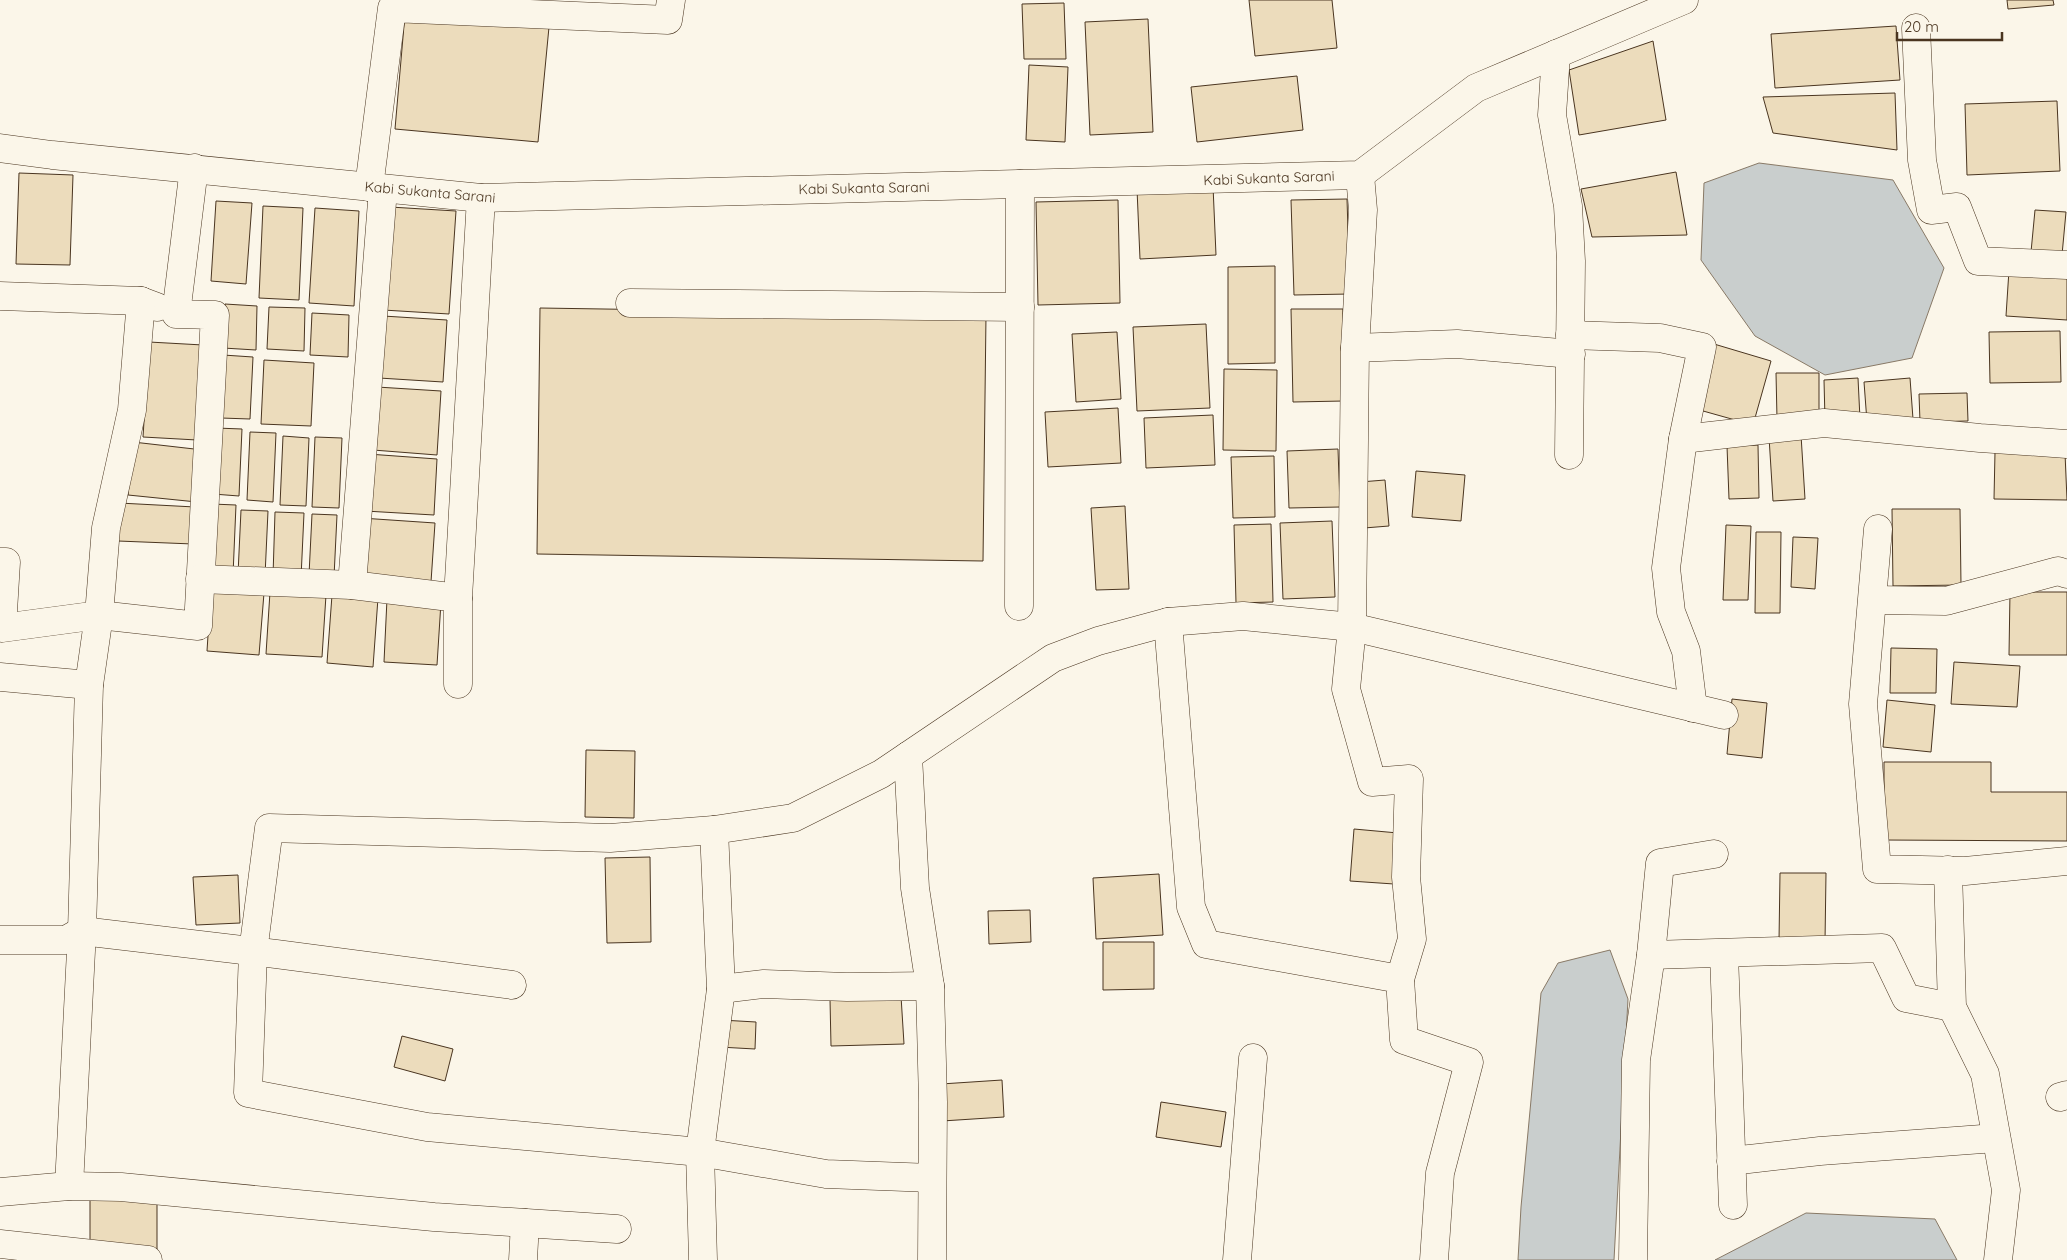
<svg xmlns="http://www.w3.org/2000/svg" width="2067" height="1260" font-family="Quicksand,sans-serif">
	<rect width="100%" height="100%" fill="#fbf6e9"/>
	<g fill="#c9cecd" stroke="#887966">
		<path d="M 1759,163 L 1893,180 L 1944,268 L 1912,358 L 1825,375 L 1755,336 L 1701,260 L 1704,183 Z"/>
		<path d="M 1610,950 L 1628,999 L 1614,1260 L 1518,1260 L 1521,1207 L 1541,993 L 1558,963 Z"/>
		<path d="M 1806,1213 L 1935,1219 L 1957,1260 L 1715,1260 Z"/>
	</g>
	<g fill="#ecdcbc" stroke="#4a3520">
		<path d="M 1249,0 L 1332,0 L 1337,48 L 1255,56 Z"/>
		<path d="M 2007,0 L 2053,0 L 2054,5 L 2008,9 Z"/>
		<path d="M 1064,3 L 1066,59 L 1024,59 L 1022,4 Z"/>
		<path d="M 405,14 L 549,27 L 538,142 L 395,129 Z"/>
		<path d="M 1148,19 L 1153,132 L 1090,135 L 1085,22 Z"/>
		<path d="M 1896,26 L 1900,80 L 1775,88 L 1771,34 Z"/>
		<path d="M 1653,41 L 1666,120 L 1579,135 L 1569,70 Z"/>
		<path d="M 1029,65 L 1068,67 L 1065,142 L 1026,140 Z"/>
		<path d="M 1297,76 L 1303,130 L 1197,142 L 1191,87 Z"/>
		<path d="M 1895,93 L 1897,150 L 1773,133 L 1763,97 Z"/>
		<path d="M 2057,101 L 2060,171 L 1967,175 L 1965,104 Z"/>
		<path d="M 1676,172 L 1687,235 L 1592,237 L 1581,189 Z"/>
		<path d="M 19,173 L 73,175 L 70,265 L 16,264 Z"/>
		<path d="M 1213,186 L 1216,255 L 1140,259 L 1137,189 Z"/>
		<path d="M 1347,199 L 1350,294 L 1294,295 L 1291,200 Z"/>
		<path d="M 1118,200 L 1120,303 L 1038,305 L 1036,202 Z"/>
		<path d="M 216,201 L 252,203 L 246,284 L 211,281 Z"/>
		<path d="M 263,206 L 303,208 L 299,300 L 259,298 Z"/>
		<path d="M 390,207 L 456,211 L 449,314 L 383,310 Z"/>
		<path d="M 315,208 L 359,211 L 354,306 L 309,303 Z"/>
		<path d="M 2035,210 L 2066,212 L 2062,255 L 2031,252 Z"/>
		<path d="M 1275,266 L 1275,363 L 1228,364 L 1228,267 Z"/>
		<path d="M 2009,270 L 2067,273 L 2067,320 L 2006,316 Z"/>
		<path d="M 225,304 L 257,306 L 256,350 L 223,348 Z"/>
		<path d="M 269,307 L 305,308 L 304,351 L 267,349 Z"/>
		<path d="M 540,308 L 986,315 L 983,561 L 537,554 Z"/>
		<path d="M 1291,309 L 1343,309 L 1344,401 L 1293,402 Z"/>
		<path d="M 312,313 L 349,315 L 348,357 L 310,355 Z"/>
		<path d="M 383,316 L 447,320 L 443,382 L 379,378 Z"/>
		<path d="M 1206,324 L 1210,408 L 1137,411 L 1133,327 Z"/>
		<path d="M 2060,331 L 2061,382 L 1990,383 L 1989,332 Z"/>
		<path d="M 1117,332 L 1121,399 L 1076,402 L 1072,334 Z"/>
		<path d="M 149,342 L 203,345 L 197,440 L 143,437 Z"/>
		<path d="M 1714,344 L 1771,361 L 1753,425 L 1696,409 Z"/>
		<path d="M 223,355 L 253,357 L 250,419 L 221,418 Z"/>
		<path d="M 264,360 L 314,363 L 311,426 L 261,424 Z"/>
		<path d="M 1224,369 L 1277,370 L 1276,451 L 1223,450 Z"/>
		<path d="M 1776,373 L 1819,373 L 1819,419 L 1777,419 Z"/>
		<path d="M 1858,378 L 1860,419 L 1825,420 L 1824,380 Z"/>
		<path d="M 1910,378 L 1913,419 L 1867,422 L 1864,382 Z"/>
		<path d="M 377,387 L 441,391 L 437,455 L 373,450 Z"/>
		<path d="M 1967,393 L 1968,421 L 1920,422 L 1919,394 Z"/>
		<path d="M 1118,408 L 1121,463 L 1048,467 L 1045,412 Z"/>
		<path d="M 1213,415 L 1215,465 L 1146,468 L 1144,418 Z"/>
		<path d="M 216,428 L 242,429 L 239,496 L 213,494 Z"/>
		<path d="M 250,432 L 276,433 L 273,502 L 247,500 Z"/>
		<path d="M 1801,435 L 1805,499 L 1773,501 L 1769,437 Z"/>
		<path d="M 283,436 L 309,438 L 306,506 L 280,505 Z"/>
		<path d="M 315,437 L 342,438 L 339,508 L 312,507 Z"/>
		<path d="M 133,442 L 203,450 L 197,502 L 128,495 Z"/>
		<path d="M 1758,445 L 1759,498 L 1729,499 L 1727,446 Z"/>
		<path d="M 1338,449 L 1340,507 L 1289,508 L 1287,451 Z"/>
		<path d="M 1995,452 L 2065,453 L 2067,500 L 1994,499 Z"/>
		<path d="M 368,454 L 437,459 L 434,515 L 365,511 Z"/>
		<path d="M 1274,456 L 1275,517 L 1233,518 L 1231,457 Z"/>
		<path d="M 1416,471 L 1465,475 L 1461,521 L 1412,517 Z"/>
		<path d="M 1385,480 L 1389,526 L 1364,528 L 1360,482 Z"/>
		<path d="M 119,503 L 195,507 L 193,544 L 118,541 Z"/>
		<path d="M 212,504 L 236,505 L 233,575 L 209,574 Z"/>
		<path d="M 1125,506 L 1129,589 L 1096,590 L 1091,508 Z"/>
		<path d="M 1892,509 L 1960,509 L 1961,585 L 1893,586 Z"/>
		<path d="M 241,510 L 268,511 L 265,576 L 238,574 Z"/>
		<path d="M 275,512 L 304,513 L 301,578 L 273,576 Z"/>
		<path d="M 312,514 L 337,515 L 334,577 L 309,575 Z"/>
		<path d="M 361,518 L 435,523 L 431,582 L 357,577 Z"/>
		<path d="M 1332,521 L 1335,597 L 1283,599 L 1280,523 Z"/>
		<path d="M 1271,524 L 1273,602 L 1236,603 L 1234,525 Z"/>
		<path d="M 1726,525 L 1751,526 L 1748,600 L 1723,600 Z"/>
		<path d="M 1756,532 L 1781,532 L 1780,613 L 1755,613 Z"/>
		<path d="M 1793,537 L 1818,538 L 1815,589 L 1791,587 Z"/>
		<path d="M 211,589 L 264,593 L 259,655 L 207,651 Z"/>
		<path d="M 270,592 L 326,595 L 322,657 L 266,654 Z"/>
		<path d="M 2010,592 L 2067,592 L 2067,655 L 2009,655 Z"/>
		<path d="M 332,595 L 378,598 L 373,667 L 327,663 Z"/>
		<path d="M 387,599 L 441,602 L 437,665 L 384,662 Z"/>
		<path d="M 1891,648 L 1937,649 L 1936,693 L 1890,693 Z"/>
		<path d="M 1954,662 L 2020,666 L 2017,707 L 1951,704 Z"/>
		<path d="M 1732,699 L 1767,703 L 1762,758 L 1727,754 Z"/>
		<path d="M 1887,700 L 1935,705 L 1931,752 L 1883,747 Z"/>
		<path d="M 586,750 L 635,751 L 634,818 L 585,817 Z"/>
		<path d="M 1884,762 L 1991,762 L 1991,792 L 2067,792 L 2067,841 L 1884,840 Z"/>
		<path d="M 1354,829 L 1398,833 L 1394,884 L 1350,881 Z"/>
		<path d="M 650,857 L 651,942 L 607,943 L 605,858 Z"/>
		<path d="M 1780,873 L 1826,873 L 1825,942 L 1779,941 Z"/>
		<path d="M 1159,874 L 1163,935 L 1096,939 L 1093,878 Z"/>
		<path d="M 238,875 L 240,923 L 196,925 L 193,877 Z"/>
		<path d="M 1030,910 L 1031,942 L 989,944 L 988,911 Z"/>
		<path d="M 1103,942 L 1154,942 L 1154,989 L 1103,990 Z"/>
		<path d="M 901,996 L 904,1044 L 831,1046 L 830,999 Z"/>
		<path d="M 721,1020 L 756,1022 L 755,1049 L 719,1047 Z"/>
		<path d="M 402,1036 L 453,1049 L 445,1081 L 394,1067 Z"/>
		<path d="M 1002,1080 L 1004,1117 L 942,1121 L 941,1084 Z"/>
		<path d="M 1161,1102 L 1226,1112 L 1221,1147 L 1156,1137 Z"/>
		<path d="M 90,1194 L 157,1195 L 157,1249 L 90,1249 Z"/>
	</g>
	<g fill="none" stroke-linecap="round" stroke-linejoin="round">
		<g stroke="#4a3520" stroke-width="29">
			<g id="minor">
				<path d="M 1916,28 L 1922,160 L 1931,210 L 1957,207 L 1978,261 L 2067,265"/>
				<path d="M 1556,54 L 1552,115 L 1568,206 L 1571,261 L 1569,455"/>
				<path d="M 0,148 L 52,155 L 481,198 L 1360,175 L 1476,88 L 1684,0"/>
				<path d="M 1360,175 L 1363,210 L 1355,348 L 1352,627 L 1346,689 L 1372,782 L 1409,779 L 1406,877 L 1412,939 L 1400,979"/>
				<path d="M 369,187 L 392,8 L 668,20 L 671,0"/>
				<path d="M 0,296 L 141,301 L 157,307"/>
				<path d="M 630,303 L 1020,307"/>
				<path d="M 1570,335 L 1660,338 L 1702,347 L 1683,439"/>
				<path d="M 1355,348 L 1457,344 L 1571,354"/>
				<path d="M 1878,529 L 1863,704 L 1877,869 L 1965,871 L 2067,861"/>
				<path d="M 0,562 L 6,562 L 2,628 L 99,615 L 198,626 L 215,315 L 176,314 L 194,168"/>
				<path d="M 200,579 L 352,585 L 458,598"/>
				<path d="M 352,585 L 383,189"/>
				<path d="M 1873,600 L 1946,601 L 2058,571 L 2067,574"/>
				<path d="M 1019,606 L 1020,184"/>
				<path d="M 1168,622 L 1191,907 L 1206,944 L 1400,979 L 1404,1040 L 1469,1062 L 1440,1173 L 1434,1260"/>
				<path d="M 0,677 L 89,685"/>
				<path d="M 458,684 L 458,598 L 481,198"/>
				<path d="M 1693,708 L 1686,651 L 1671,612 L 1666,568 L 1683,439 L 1824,423 L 1980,438 L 2067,444"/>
				<path d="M 908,756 L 915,888 L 930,986 L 933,1102 L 932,1260"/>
				<path d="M 1948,870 L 1952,1007 L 1985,1074 L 2006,1190 L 1998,1260"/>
				<path d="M 0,940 L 66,940 L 82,931 L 276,954 L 512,985"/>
				<path d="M 1724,954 L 1733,1205"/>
				<path d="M 1651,955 L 1882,948 L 1906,998 L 1952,1007"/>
				<path d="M 721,989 L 764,984 L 847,987 L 930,986"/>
				<path d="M 2060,1097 L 2067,1095"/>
				<path d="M 1731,1161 L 1820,1151 L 1996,1138"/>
				<path d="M 932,1178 L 826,1174 L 700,1152 L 427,1127 L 248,1093 L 253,952 L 269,828 L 610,838 L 714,830 L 793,818 L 881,774 L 1053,658 L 1098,641 L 1168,622 L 1243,616 L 1352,627 L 1724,715"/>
				<path d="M 69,1186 L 82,931 L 89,685 L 99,615 L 106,528 L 132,410 L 141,301"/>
				<path d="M 0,1192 L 69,1186 L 121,1187 L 434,1217 L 617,1229"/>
				<path d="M 0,1244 L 148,1260"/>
				<path d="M 523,1260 L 525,1223"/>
				<path d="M 703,1260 L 700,1152 L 721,989 L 714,830"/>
				<path d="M 1237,1260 L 1253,1058"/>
				<path d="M 1633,1260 L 1636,1060 L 1651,955 L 1660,863 L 1714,854"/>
			</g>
		</g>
		<use href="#minor" stroke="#fbf6e9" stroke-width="28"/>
	</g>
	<g text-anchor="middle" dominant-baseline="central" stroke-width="4" stroke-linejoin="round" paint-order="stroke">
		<g font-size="14" fill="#4a3520" stroke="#fbf6e9">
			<text transform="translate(1269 178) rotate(-2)">Kabi Sukanta Sarani</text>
			<text transform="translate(864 188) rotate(-1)">Kabi Sukanta Sarani</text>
			<text transform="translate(430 192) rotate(5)">Kabi Sukanta Sarani</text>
		</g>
	</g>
	<path d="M1897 32v8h105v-8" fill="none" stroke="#4a3520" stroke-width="2.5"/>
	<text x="1904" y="32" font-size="15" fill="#4a3520" stroke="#fbf6e9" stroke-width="4" paint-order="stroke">20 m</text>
</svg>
